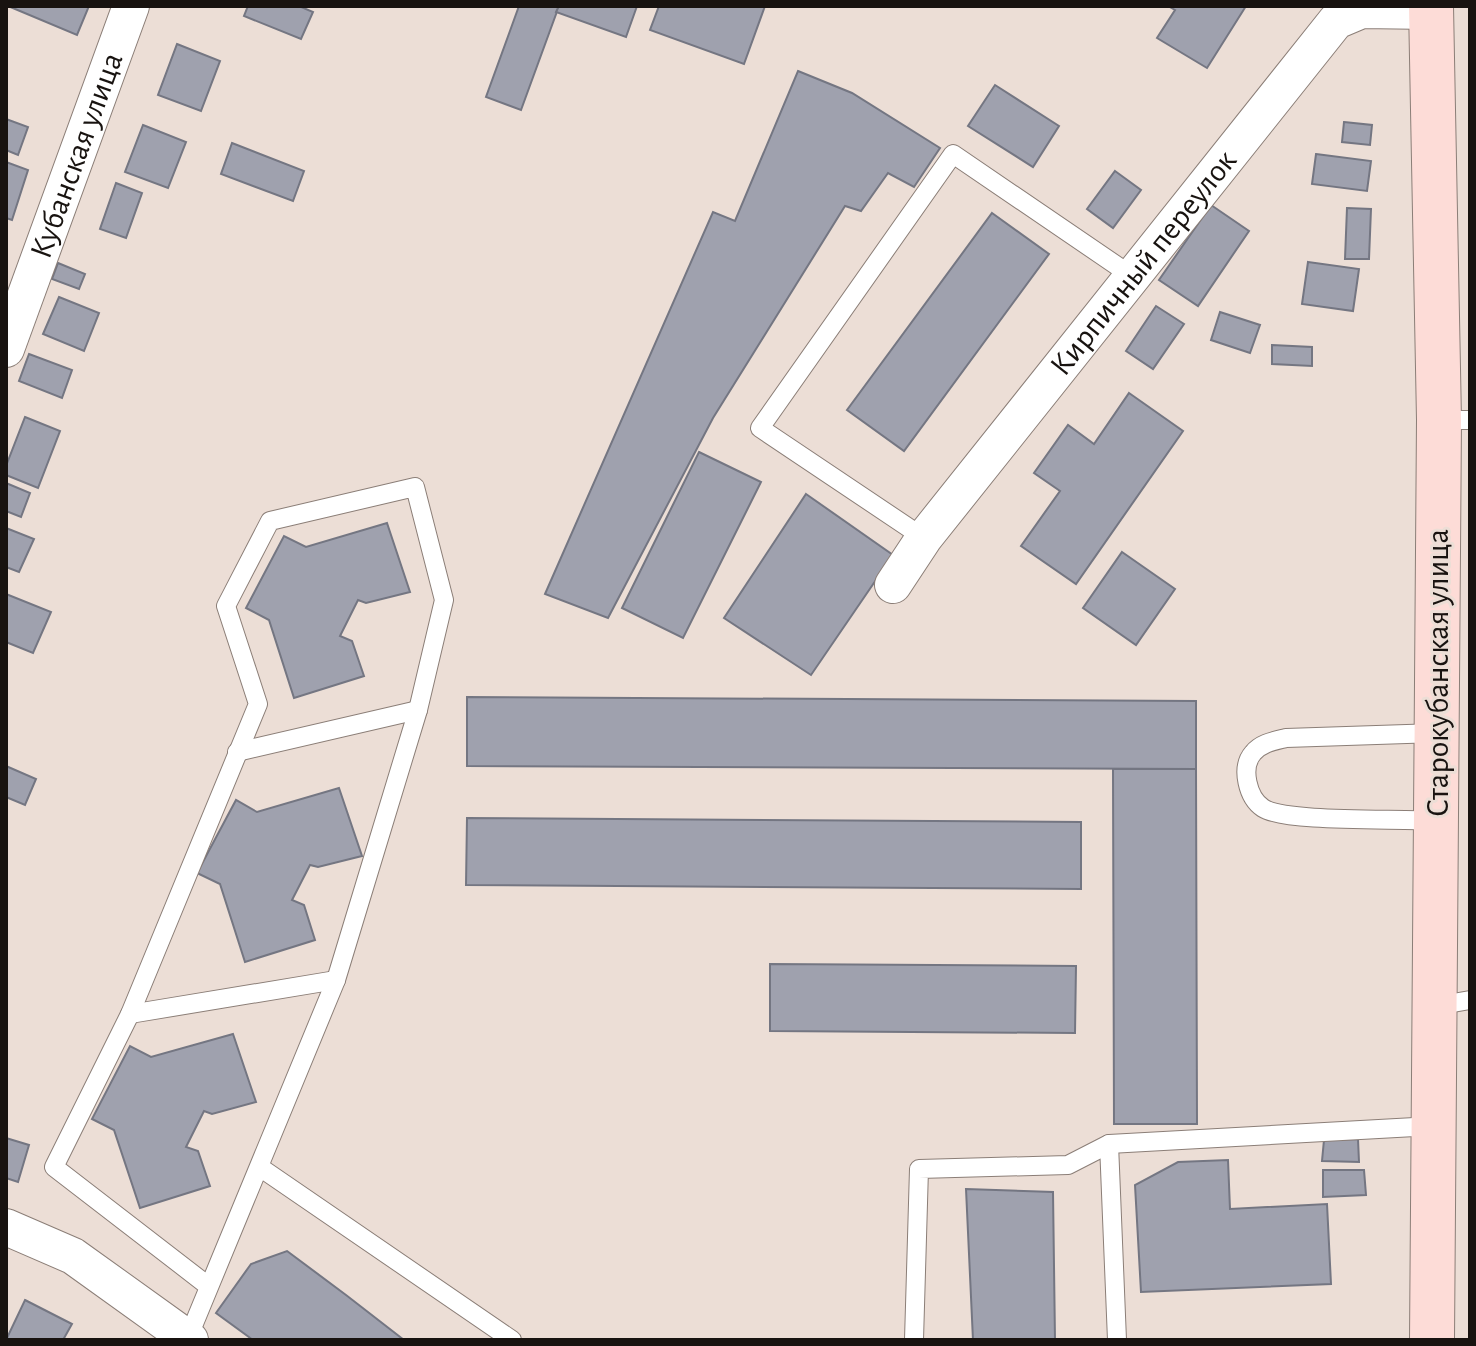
<svg xmlns="http://www.w3.org/2000/svg" width="1476" height="1346" font-family="'Alegreya Sans',sans-serif">
	<rect width="100%" height="100%" fill="#ecded6"/>
	<g fill="#9fa1ae" stroke="#747682" stroke-width="2">
		<path d="M 8,6 L 89,6 L 77,35 Z"/>
		<path d="M 248,6 L 299,6 L 313,12 L 301,39 L 244,16 Z"/>
		<path d="M 519,6 L 559,6 L 521,110 L 486,97 Z"/>
		<path d="M 559,6 L 637,6 L 626,37 L 556,12 Z"/>
		<path d="M 659,6 L 765,6 L 744,64 L 650,30 Z"/>
		<path d="M 1168,6 L 1246,6 L 1207,68 L 1157,38 L 1175,10 Z"/>
		<path d="M 177,44 L 220,61 L 201,111 L 158,95 Z"/>
		<path d="M 798,71 L 852,93 L 940,148 L 914,187 L 888,173 L 861,211 L 845,206 L 713,418 L 608,618 L 545,594 L 713,212 L 735,221 Z"/>
		<path d="M 995,85 L 1059,126 L 1033,167 L 968,126 Z"/>
		<path d="M 6,119 L 28,127 L 18,155 L 6,150 Z"/>
		<path d="M 1344,122 L 1372,125 L 1370,145 L 1342,142 Z"/>
		<path d="M 143,125 L 186,142 L 168,188 L 125,172 Z"/>
		<path d="M 232,143 L 304,171 L 293,201 L 221,174 Z"/>
		<path d="M 1316,154 L 1371,161 L 1367,191 L 1312,184 Z"/>
		<path d="M 6,162 L 28,170 L 12,220 L 6,218 Z"/>
		<path d="M 1115,171 L 1141,190 L 1113,228 L 1087,209 Z"/>
		<path d="M 116,183 L 142,193 L 126,238 L 100,229 Z"/>
		<path d="M 1211,205 L 1249,231 L 1198,306 L 1159,280 Z"/>
		<path d="M 1347,208 L 1371,209 L 1369,259 L 1345,259 Z"/>
		<path d="M 992,213 L 1049,254 L 904,451 L 847,410 Z"/>
		<path d="M 1308,262 L 1359,269 L 1353,311 L 1302,304 Z"/>
		<path d="M 58,263 L 85,274 L 79,289 L 52,279 Z"/>
		<path d="M 59,297 L 99,313 L 84,351 L 43,334 Z"/>
		<path d="M 1156,306 L 1184,324 L 1153,369 L 1126,351 Z"/>
		<path d="M 1220,312 L 1260,325 L 1250,353 L 1211,340 Z"/>
		<path d="M 1272,345 L 1312,347 L 1312,366 L 1272,364 Z"/>
		<path d="M 29,354 L 72,370 L 62,398 L 19,381 Z"/>
		<path d="M 1129,393 L 1183,431 L 1076,584 L 1021,546 L 1060,491 L 1034,473 L 1068,425 L 1094,444 Z"/>
		<path d="M 25,417 L 60,431 L 38,488 L 6,475 L 6,466 Z"/>
		<path d="M 699,452 L 761,482 L 683,638 L 622,608 Z"/>
		<path d="M 6,483 L 30,493 L 21,517 L 6,511 Z"/>
		<path d="M 806,494 L 893,555 L 811,675 L 724,618 Z"/>
		<path d="M 387,523 L 410,592 L 366,603 L 358,600 L 340,636 L 352,641 L 364,676 L 294,698 L 269,620 L 246,608 L 284,536 L 306,547 Z"/>
		<path d="M 6,528 L 34,539 L 19,572 L 6,567 Z"/>
		<path d="M 1122,552 L 1175,589 L 1136,645 L 1083,608 Z"/>
		<path d="M 6,594 L 51,612 L 33,653 L 6,642 Z"/>
		<path d="M 467,697 L 1196,701 L 1196,769 L 467,766 Z"/>
		<path d="M 6,766 L 36,779 L 25,805 L 6,797 Z"/>
		<path d="M 1113,769 L 1196,769 L 1197,1124 L 1114,1124 Z"/>
		<path d="M 339,788 L 362,856 L 318,867 L 310,865 L 292,900 L 304,905 L 315,940 L 245,962 L 220,884 L 197,873 L 236,800 L 257,812 Z"/>
		<path d="M 467,818 L 1081,822 L 1081,889 L 466,885 Z"/>
		<path d="M 770,964 L 1076,966 L 1075,1033 L 770,1031 Z"/>
		<path d="M 233,1034 L 256,1102 L 212,1114 L 204,1111 L 186,1147 L 198,1151 L 210,1186 L 140,1208 L 114,1130 L 92,1119 L 130,1046 L 151,1057 Z"/>
		<path d="M 6,1138 L 29,1145 L 18,1182 L 6,1178 Z"/>
		<path d="M 1358,1139 L 1359,1162 L 1322,1161 L 1324,1140 Z"/>
		<path d="M 1228,1160 L 1230,1209 L 1327,1204 L 1331,1284 L 1141,1292 L 1135,1185 L 1178,1162 Z"/>
		<path d="M 1323,1170 L 1364,1170 L 1366,1195 L 1323,1197 Z"/>
		<path d="M 966,1189 L 1053,1192 L 1055,1340 L 973,1340 Z"/>
		<path d="M 287,1251 L 346,1295 L 404,1340 L 253,1340 L 216,1313 L 251,1264 Z"/>
		<path d="M 25,1300 L 72,1324 L 63,1340 L 6,1340 Z"/>
	</g>
	<g fill="none" stroke-linecap="round" stroke-linejoin="round">
		<g stroke="#8b7e77" stroke-width="20">
			<g id="lane">
				<path d="M 1439,420 L 1470,420"/>
				<path d="M 924,538 L 760,428 L 953,154 L 1132,276"/>
				<path d="M 237,752 L 418,710"/>
				<path d="M 1436,821 C 1400,818 1286,823 1263,808 C 1248,798 1240,768 1253,753 C 1261,743 1274,741 1286,738 L 1437,733"/>
				<path d="M 1436,1006 L 1470,1000"/>
				<path d="M 130,1014 L 336,980"/>
				<path d="M 1109,1144 L 1433,1126"/>
				<path d="M 261,1168 L 512,1340"/>
				<path d="M 188,1338 L 336,980 L 418,710 L 444,600 L 415,487 L 270,521 L 226,606 L 258,704 L 130,1014 L 54,1167 L 207,1285"/>
				<path d="M 914,1340 L 919,1169 L 1068,1165 L 1109,1144 L 1117,1340"/>
			</g>
		</g>
		<g stroke="#8b7e77" stroke-width="38">
			<g id="street">
				<path id="s1" d="M 6,349 L 131,6"/>
				<path id="s2" d="M 893,585 L 924,538 L 1336,21 L 1362,10 L 1431,11"/>
				<path d="M 6,1227 L 73,1256 L 190,1340"/>
			</g>
		</g>
		<g stroke="#8b7e77" stroke-width="46">
			<path id="secondary" d="M 1431,6 L 1439,420 L 1432,1340"/>
		</g>
		<use href="#lane" stroke="#fff" stroke-width="18"/>
		<use href="#street" stroke="#fff" stroke-width="36"/>
		<use href="#secondary" stroke="#fddcd7" stroke-width="44"/>
	</g>
	<g text-anchor="middle" dominant-baseline="central" stroke-width="6" stroke-linejoin="round" paint-order="stroke">
		<g font-size="32" fill="#181310" stroke="#ecded6">
			<text stroke="none"><textPath href="#s1" startOffset="206">Кубанская улица</textPath></text>
			<text stroke="none"><textPath href="#s2" startOffset="408">Кирпичный переулок</textPath></text>
			<text transform="translate(1438 673) rotate(-90)">Старокубанская улица</text>
		</g>
	</g>
	<rect width="1476" height="1346" fill="none" stroke="#181310" stroke-width="16"/>
</svg>
